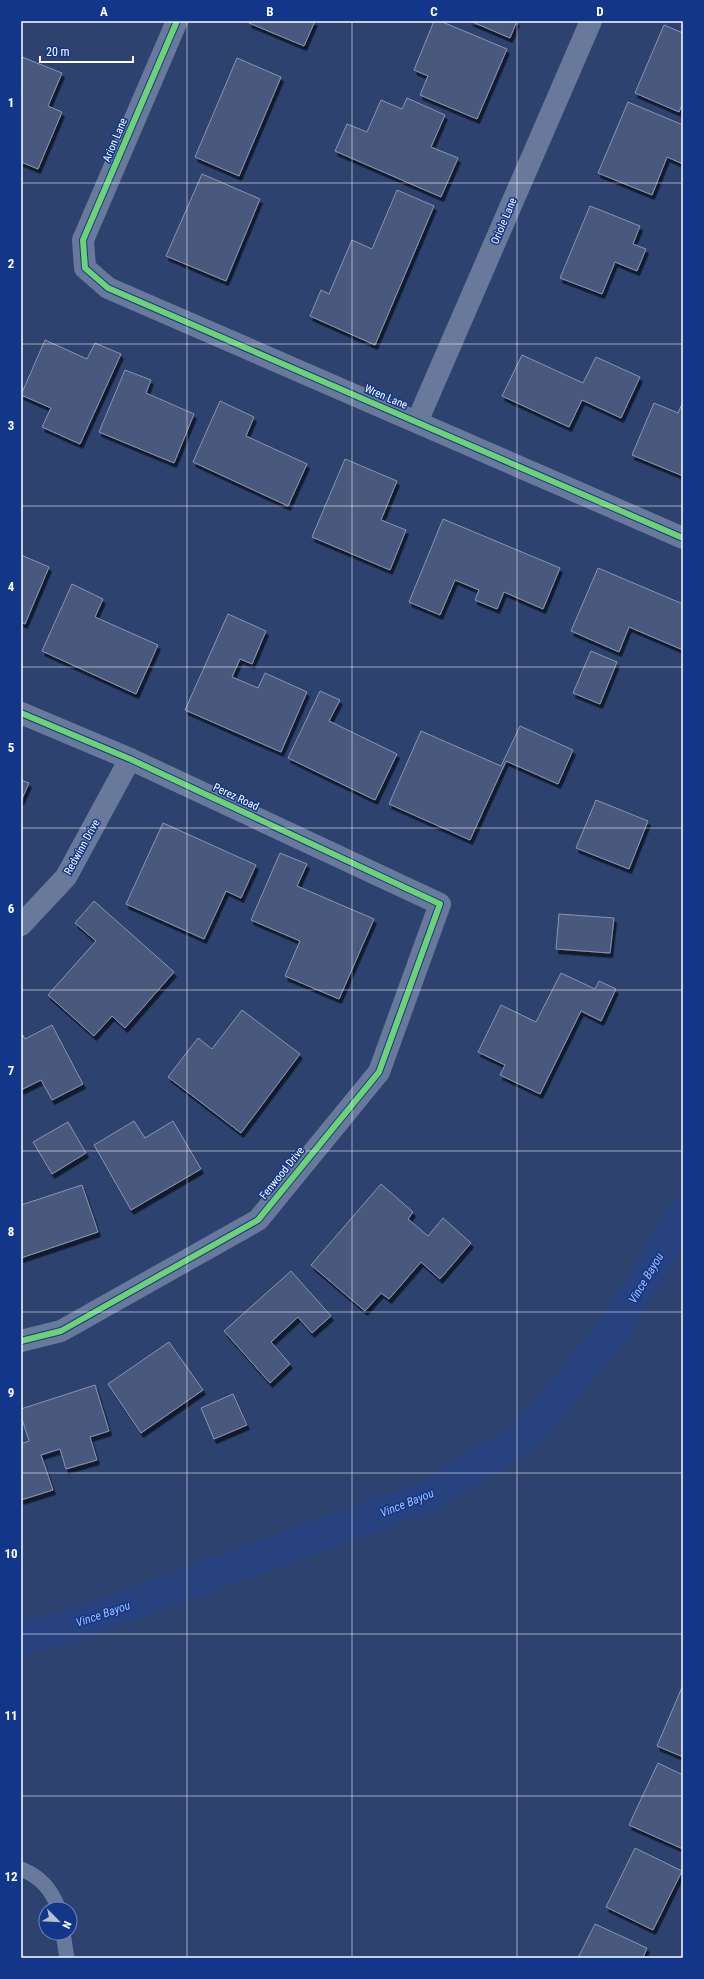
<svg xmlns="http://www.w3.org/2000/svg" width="704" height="1979" font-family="'Roboto Condensed',sans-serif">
	<defs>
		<filter id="shadow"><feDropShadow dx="2.5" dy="4.5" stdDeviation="0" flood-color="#0009"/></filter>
	</defs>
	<rect width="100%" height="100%" fill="#2d426f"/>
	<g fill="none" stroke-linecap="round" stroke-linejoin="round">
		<path stroke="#27427e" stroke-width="32" d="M 21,1639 L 80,1623 L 431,1495 L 525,1436 L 615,1329 L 683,1214"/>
	</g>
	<g fill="#48597d" stroke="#8895b2" filter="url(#shadow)">
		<path d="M 250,21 L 315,21 L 304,46 L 249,23 Z"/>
		<path d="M 434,21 L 440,21 L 507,49 L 477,119 L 420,95 L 428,76 L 414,70 Z"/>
		<path d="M 470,21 L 517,21 L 510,38 Z"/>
		<path d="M 664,25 L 683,33 L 683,103 L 679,112 L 635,93 Z"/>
		<path d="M 22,57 L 62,73 L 48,106 L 62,112 L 38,169 L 21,162 Z"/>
		<path d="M 237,58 L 281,77 L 239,176 L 195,157 Z"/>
		<path d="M 407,98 L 445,115 L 431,147 L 458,158 L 441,197 L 335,151 L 347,124 L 367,132 L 381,100 L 402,109 Z"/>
		<path d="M 628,102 L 683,125 L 683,164 L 667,157 L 652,195 L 598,173 Z"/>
		<path d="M 202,174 L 260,199 L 226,281 L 166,256 Z"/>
		<path d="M 397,190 L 434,206 L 375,345 L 310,316 L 321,290 L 329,294 L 352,240 L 372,249 Z"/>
		<path d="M 590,206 L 640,226 L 633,244 L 646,249 L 637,271 L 615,262 L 602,294 L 560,278 Z"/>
		<path d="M 45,340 L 87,359 L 95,343 L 121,354 L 80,444 L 42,427 L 51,408 L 21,395 Z"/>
		<path d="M 522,355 L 583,383 L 596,357 L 640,377 L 621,418 L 582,400 L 569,427 L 502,396 Z"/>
		<path d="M 125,370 L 151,380 L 146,393 L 194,414 L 174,463 L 99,432 Z"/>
		<path d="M 220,401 L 254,417 L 246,436 L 307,464 L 288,506 L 193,462 Z"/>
		<path d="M 683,402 L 683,476 L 632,455 L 654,403 L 678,413 Z"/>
		<path d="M 345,459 L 397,481 L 381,520 L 406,530 L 390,570 L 312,537 Z"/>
		<path d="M 443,519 L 560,568 L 543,609 L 504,592 L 497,609 L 475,600 L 479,590 L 455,580 L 440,615 L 409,602 Z"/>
		<path d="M 21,555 L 49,567 L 25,624 L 21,622 Z"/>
		<path d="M 598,568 L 683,604 L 683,650 L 629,627 L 619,652 L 571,631 Z"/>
		<path d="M 72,584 L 103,599 L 95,617 L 158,645 L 136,694 L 42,651 Z"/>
		<path d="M 228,614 L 266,631 L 252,664 L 240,659 L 232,677 L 258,688 L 265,673 L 307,692 L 281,752 L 185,710 Z"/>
		<path d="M 591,651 L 617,662 L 600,704 L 573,693 Z"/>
		<path d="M 320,691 L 340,700 L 329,721 L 397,754 L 375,800 L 288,758 Z"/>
		<path d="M 520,726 L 573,750 L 558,784 L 506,761 L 470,840 L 389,804 L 421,731 L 501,766 Z"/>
		<path d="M 21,780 L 29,783 L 21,801 Z"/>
		<path d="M 596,800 L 648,821 L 629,869 L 576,848 Z"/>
		<path d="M 163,823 L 256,865 L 241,898 L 226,891 L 204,939 L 126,904 Z"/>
		<path d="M 280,853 L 307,864 L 297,886 L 374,919 L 339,999 L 285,976 L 300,941 L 251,920 Z"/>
		<path d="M 94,901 L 174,972 L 125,1028 L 112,1016 L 94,1036 L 48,995 L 96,941 L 75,923 Z"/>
		<path d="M 559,914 L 614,918 L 610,953 L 556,949 Z"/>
		<path d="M 561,973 L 595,989 L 599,981 L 616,989 L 601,1021 L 581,1011 L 540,1094 L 500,1075 L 505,1065 L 478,1052 L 501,1005 L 536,1022 Z"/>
		<path d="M 242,1010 L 300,1054 L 241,1133 L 168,1077 L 198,1038 L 212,1049 Z"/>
		<path d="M 52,1025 L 83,1084 L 52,1100 L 41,1080 L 21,1090 L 21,1032 L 25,1039 Z"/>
		<path d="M 134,1121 L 145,1138 L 173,1121 L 201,1169 L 131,1210 L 94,1145 Z"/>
		<path d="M 68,1122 L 86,1153 L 52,1174 L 33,1142 Z"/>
		<path d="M 381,1184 L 413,1212 L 408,1219 L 428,1236 L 443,1218 L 471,1243 L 440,1279 L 421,1262 L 389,1299 L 381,1293 L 365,1311 L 311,1265 Z"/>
		<path d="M 82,1185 L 98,1232 L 21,1258 L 21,1205 Z"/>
		<path d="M 291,1271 L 331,1316 L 312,1333 L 298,1317 L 271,1342 L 290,1364 L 270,1383 L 224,1331 Z"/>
		<path d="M 169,1342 L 203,1390 L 141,1433 L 108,1384 Z"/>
		<path d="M 95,1385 L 109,1431 L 90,1437 L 97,1460 L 66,1469 L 60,1449 L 41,1455 L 53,1490 L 21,1500 L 21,1444 L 29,1441 L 21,1416 L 21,1409 Z"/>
		<path d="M 233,1394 L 247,1425 L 214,1439 L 201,1408 Z"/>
		<path d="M 683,1685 L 683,1757 L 657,1746 Z"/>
		<path d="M 658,1763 L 683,1775 L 683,1849 L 629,1825 Z"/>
		<path d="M 635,1848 L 682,1871 L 653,1930 L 606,1907 Z"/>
		<path d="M 595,1924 L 647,1948 L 643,1958 L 578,1958 Z"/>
	</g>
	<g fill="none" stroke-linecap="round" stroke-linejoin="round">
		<g stroke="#69799c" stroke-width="15">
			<path d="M 21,1869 C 41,1877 51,1889 59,1909"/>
			<path d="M 63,1933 L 67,1958"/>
		</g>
		<g stroke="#69799c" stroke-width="22">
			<path d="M 177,21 L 83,240 L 85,268 L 108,288 L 683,538"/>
			<path d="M 417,422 L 591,21"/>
			<path d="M 21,713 L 130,759 L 440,904 L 379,1072 L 258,1220 L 61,1331 L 21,1341"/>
			<path d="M 21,925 L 66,877 L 130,759"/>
		</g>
		<g stroke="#12378a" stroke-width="8">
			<g id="cycleway">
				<path d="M 177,21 L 83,240 L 85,268 L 108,288 L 683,538"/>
				<path d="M 21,713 L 130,759 L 440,904 L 379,1072 L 258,1220 L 61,1331 L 21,1341"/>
			</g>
		</g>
		<use href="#cycleway" stroke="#6cd273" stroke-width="6"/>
	</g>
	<path fill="none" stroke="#fff" stroke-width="1" stroke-opacity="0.55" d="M 187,21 L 187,1958M 352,21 L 352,1958M 517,21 L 517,1958M 21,183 L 683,183M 21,344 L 683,344M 21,506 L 683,506M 21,667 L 683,667M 21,828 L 683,828M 21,990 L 683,990M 21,1151 L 683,1151M 21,1312 L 683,1312M 21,1473 L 683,1473M 21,1634 L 683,1634M 21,1796 L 683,1796"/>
	<g text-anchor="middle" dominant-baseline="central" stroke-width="3" stroke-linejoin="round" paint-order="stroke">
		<g font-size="11" fill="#fff" stroke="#12378a">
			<text transform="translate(115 140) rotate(-67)">Arion Lane</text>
			<text transform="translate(504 221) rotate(-67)">Oriole Lane</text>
			<text transform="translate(386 397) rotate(23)">Wren Lane</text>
			<text transform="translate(236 797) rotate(25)">Perez Road</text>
			<text transform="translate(82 847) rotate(-61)">Redwinn Drive</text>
			<text transform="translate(282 1173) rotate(-51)">Fenwood Drive</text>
		</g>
		<g font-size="12" font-style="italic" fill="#a3bff8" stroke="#12378a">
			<text transform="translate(646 1278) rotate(-59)">Vince Bayou</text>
			<text transform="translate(407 1503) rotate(-22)">Vince Bayou</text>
			<text transform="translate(103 1614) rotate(-19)">Vince Bayou</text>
		</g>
	</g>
	<rect width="704" height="1979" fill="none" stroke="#12378a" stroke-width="44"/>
	<g transform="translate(58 1921) rotate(114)"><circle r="19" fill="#12378a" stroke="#7187b9"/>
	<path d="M0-3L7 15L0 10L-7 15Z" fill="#b6bdcd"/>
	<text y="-6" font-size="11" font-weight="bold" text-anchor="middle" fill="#ffffff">N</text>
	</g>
	<path d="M40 56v6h93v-6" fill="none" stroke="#ffffff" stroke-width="2"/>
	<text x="46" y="56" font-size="12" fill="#ffffff" stroke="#12378a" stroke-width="3" paint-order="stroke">20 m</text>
	<rect x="22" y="22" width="660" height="1935" fill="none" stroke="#fff" stroke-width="1.5"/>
	<g font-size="13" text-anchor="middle" font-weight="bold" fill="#fff">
		<text x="104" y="16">A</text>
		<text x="270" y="16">B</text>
		<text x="434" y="16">C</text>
		<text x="600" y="16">D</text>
		<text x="11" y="107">1</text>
		<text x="11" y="268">2</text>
		<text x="11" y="430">3</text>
		<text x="11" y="591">4</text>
		<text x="11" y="752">5</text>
		<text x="11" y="913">6</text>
		<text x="11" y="1075">7</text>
		<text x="11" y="1236">8</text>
		<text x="11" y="1397">9</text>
		<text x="11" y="1558">10</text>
		<text x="11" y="1720">11</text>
		<text x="11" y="1881">12</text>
	</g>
</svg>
